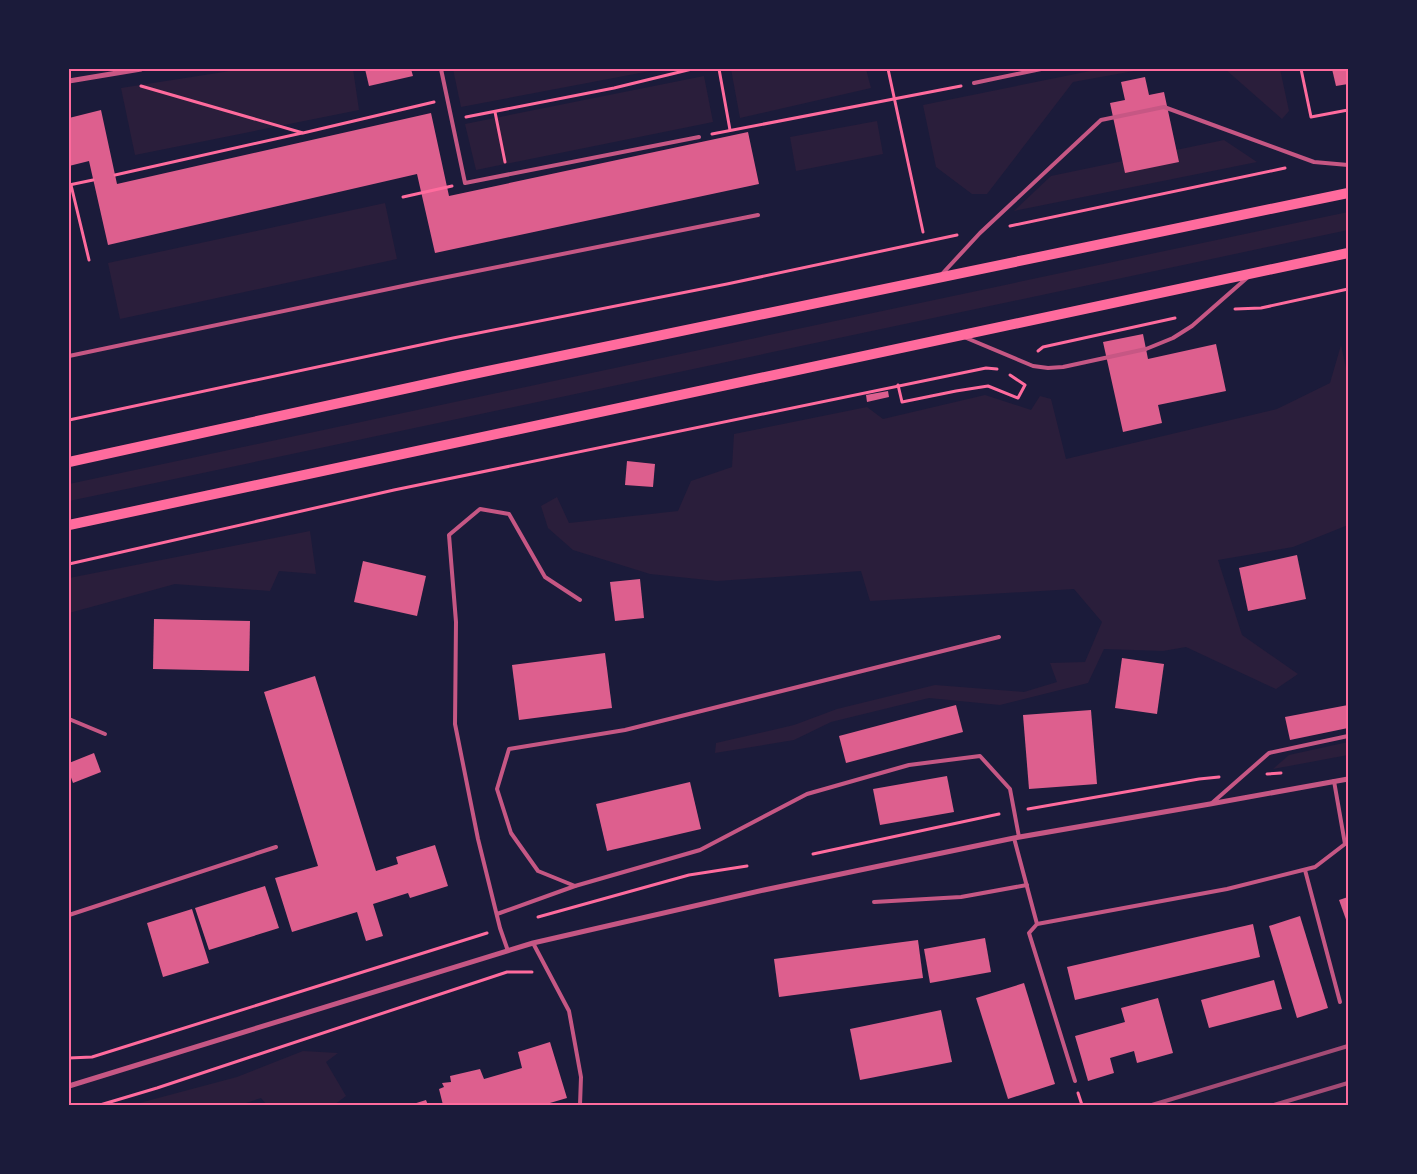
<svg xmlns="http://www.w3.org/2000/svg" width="1417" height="1174" font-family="'Sofia Sans Condensed',sans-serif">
	<rect width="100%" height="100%" fill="#1b1b3a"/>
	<g fill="#2a1e3b">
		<path d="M 243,69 L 353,69 L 359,110 L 135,155 L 121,88 Z"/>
		<path d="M 453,69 L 661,69 L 461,107 Z"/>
		<path d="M 731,69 L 866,69 L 871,88 L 740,118 Z"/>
		<path d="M 1100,69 L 1145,69 L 1073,82 L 987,194 L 972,194 L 936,167 L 923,105 Z"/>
		<path d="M 1225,69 L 1280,69 L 1289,111 L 1282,119 Z"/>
		<path d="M 704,76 L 713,122 L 476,170 L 465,124 Z"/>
		<path d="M 877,121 L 883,154 L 796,171 L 790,137 Z"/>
		<path d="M 1224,140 L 1257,162 L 1014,211 L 1051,176 Z"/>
		<path d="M 385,203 L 397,259 L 120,319 L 108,263 Z"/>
		<path d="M 1348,212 L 1348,230 L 179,478 L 69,501 L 69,484 Z"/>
		<path d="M 1341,345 L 1348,377 L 1348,525 L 1293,547 L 1218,560 L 1242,635 L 1298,674 L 1276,689 L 1186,647 L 1163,651 L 1104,649 L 1088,683 L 1000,705 L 929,698 L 831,722 L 794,740 L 715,753 L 716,743 L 794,725 L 837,709 L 935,685 L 1024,692 L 1057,682 L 1050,663 L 1085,662 L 1102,622 L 1074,589 L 870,601 L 861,571 L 717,581 L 650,574 L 573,550 L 548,528 L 541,506 L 557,497 L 569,523 L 678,511 L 691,481 L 732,467 L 734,434 L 867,407 L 883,419 L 985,395 L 1031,410 L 1040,396 L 1051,399 L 1066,459 L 1277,409 L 1330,383 Z"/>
		<path d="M 310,531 L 316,574 L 279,571 L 270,591 L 175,584 L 69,613 L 69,578 Z"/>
		<path d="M 1348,742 L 1348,755 L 1273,769 L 1289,755 Z"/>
		<path d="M 303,1051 L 338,1053 L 326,1062 L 346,1096 L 334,1105 L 267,1105 L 261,1098 L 240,1105 L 132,1105 L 237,1077 Z"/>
	</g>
	<g fill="#dd5f8e">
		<path d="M 365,69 L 411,69 L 413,76 L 369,86 Z"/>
		<path d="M 1332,69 L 1348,69 L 1348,84 L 1336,86 Z"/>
		<path d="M 1145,77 L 1149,95 L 1164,92 L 1179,162 L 1125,173 L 1110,103 L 1125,100 L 1121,82 Z"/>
		<path d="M 101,110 L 117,184 L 431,113 L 449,196 L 748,132 L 759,184 L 435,253 L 417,174 L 108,245 L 89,161 L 69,166 L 69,118 Z"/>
		<path d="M 1143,334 L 1148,359 L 1216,344 L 1226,391 L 1158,405 L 1162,423 L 1123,432 L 1103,342 Z"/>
		<path d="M 888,391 L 889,397 L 867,402 L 866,395 Z"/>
		<path d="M 627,461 L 655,464 L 653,487 L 625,485 Z"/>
		<path d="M 1297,555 L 1306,599 L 1248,611 L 1239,568 Z"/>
		<path d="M 363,561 L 426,576 L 417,616 L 354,602 Z"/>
		<path d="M 640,579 L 644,618 L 615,621 L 610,582 Z"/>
		<path d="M 154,619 L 250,621 L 249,671 L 153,669 Z"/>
		<path d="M 605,653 L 612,708 L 519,720 L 512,665 Z"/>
		<path d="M 1122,658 L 1164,664 L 1157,714 L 1115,708 Z"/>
		<path d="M 315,676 L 376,871 L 398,864 L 396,857 L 435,845 L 448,886 L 410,898 L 408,893 L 373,904 L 383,936 L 366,941 L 357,912 L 292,932 L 275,878 L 318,866 L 264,692 Z"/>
		<path d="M 956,705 L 963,732 L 846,763 L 839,736 Z"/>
		<path d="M 1348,705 L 1348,728 L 1290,740 L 1285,717 Z"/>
		<path d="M 1091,710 L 1097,784 L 1029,789 L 1023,715 Z"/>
		<path d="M 94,753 L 101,772 L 73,783 L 69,772 L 69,763 Z"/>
		<path d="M 947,776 L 954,812 L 880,825 L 873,789 Z"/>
		<path d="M 690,782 L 701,829 L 607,851 L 596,804 Z"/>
		<path d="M 265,886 L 279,928 L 209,950 L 195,908 Z"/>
		<path d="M 1348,897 L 1348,925 L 1339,900 Z"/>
		<path d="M 192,909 L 209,963 L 163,977 L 147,923 Z"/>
		<path d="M 1300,916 L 1328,1008 L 1297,1018 L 1269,926 Z"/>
		<path d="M 1253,924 L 1260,957 L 1075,1000 L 1067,967 Z"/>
		<path d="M 985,938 L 991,972 L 930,983 L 924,949 Z"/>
		<path d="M 918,940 L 923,978 L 779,997 L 774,959 Z"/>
		<path d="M 1274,980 L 1282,1009 L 1209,1028 L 1201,1000 Z"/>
		<path d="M 1024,983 L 1055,1084 L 1008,1099 L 976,998 Z"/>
		<path d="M 1158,998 L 1173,1053 L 1137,1063 L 1134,1051 L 1110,1058 L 1114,1073 L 1088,1081 L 1075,1036 L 1125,1022 L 1121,1008 Z"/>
		<path d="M 941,1010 L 952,1062 L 860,1080 L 850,1029 Z"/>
		<path d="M 550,1042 L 567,1098 L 543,1105 L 443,1105 L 439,1089 L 444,1087 L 442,1083 L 451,1082 L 450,1076 L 480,1069 L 484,1079 L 522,1068 L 518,1052 Z"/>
		<path d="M 426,1100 L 428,1105 L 410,1105 Z"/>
	</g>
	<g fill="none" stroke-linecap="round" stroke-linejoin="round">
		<g stroke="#ff6b9d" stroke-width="3">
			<path d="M 719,69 L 730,130"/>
			<path d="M 888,69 L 923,232"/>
			<path d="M 1301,69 L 1311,117 L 1348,110"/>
			<path d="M 141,86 L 303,133 L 434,102"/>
			<path d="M 495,112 L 505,162"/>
			<path d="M 466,117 L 614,88 L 692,69"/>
			<path d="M 712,134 L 961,86"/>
			<path d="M 115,175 L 302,133"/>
			<path d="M 69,185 L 93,180"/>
			<path d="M 71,185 L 89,260"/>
			<path d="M 403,197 L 452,186"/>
			<path d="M 1010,226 L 1285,168"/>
			<path d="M 1235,309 L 1261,308 L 1348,289"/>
			<path d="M 1038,351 L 1043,347 L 1175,318"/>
			<path d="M 898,385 L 902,402 L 956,391 L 988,386 L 1018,398 L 1025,385 L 1010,375"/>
			<path d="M 69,420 L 453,338 L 727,284 L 957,235"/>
			<path d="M 69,564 L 394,490 L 986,368 L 997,369"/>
			<path d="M 1267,774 L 1281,773"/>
			<path d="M 1028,809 L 1199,779 L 1219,777"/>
			<path d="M 813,854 L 999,814"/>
			<path d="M 538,917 L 689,875 L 747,866"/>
			<path d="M 69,1058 L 92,1057 L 487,933"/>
			<path d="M 1078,1093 L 1082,1105"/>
			<path d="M 100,1105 L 157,1088 L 507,972 L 532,972"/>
		</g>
		<g stroke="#c65784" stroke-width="4">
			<path d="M 441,69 L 465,183 L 699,137"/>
			<path d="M 974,83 L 1041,69"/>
			<path d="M 942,274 L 980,233 L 1101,120 L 1164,107 L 1314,162 L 1348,165"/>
			<path d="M 964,337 L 1033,366 L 1048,368 L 1063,367 L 1146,349 L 1173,338 L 1192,326 L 1248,277"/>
			<path d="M 69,356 L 422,282 L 758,215"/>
			<path d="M 69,719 L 105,734"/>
			<path d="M 1212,803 L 1269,753 L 1348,736"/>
			<path d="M 1014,838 L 1037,924 L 1227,889 L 1315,867 L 1345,844 L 1334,781"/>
			<path d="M 1305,870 L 1340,1002"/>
			<path d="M 575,886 L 538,871 L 511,833 L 497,789 L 509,749 L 625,730 L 999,637"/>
			<path d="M 874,902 L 961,897 L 1027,885"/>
			<path d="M 497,914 L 575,886 L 700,850 L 807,794 L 909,765 L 980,756 L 1010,789 L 1019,837"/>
			<path d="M 69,915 L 276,847"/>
			<path d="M 1037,924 L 1029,933 L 1075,1081"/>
			<path d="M 533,943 L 569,1011 L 581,1077 L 580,1105"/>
			<path d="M 508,951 L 500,928 L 478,839 L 455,724 L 456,622 L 449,535 L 480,509 L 509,514 L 545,577 L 580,600"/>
		</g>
		<g stroke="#c65784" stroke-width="5">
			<path d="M 69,81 L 141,69"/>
			<path d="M 69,1086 L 533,943 L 764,890 L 1014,838 L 1210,804 L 1348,779"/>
		</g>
		<g stroke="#ff6b9d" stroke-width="10">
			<path d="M 69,462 L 459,377 L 1348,193"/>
			<path d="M 69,525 L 1348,253"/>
		</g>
		<g stroke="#a44b75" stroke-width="4">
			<path d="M 1152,1105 L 1348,1046"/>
			<path d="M 1274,1105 L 1348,1083"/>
		</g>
	</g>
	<rect width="1417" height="1174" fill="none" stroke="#1b1b3a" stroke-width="140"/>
	<rect x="70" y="70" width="1277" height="1034" fill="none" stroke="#ff6b9d" stroke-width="2"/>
</svg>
